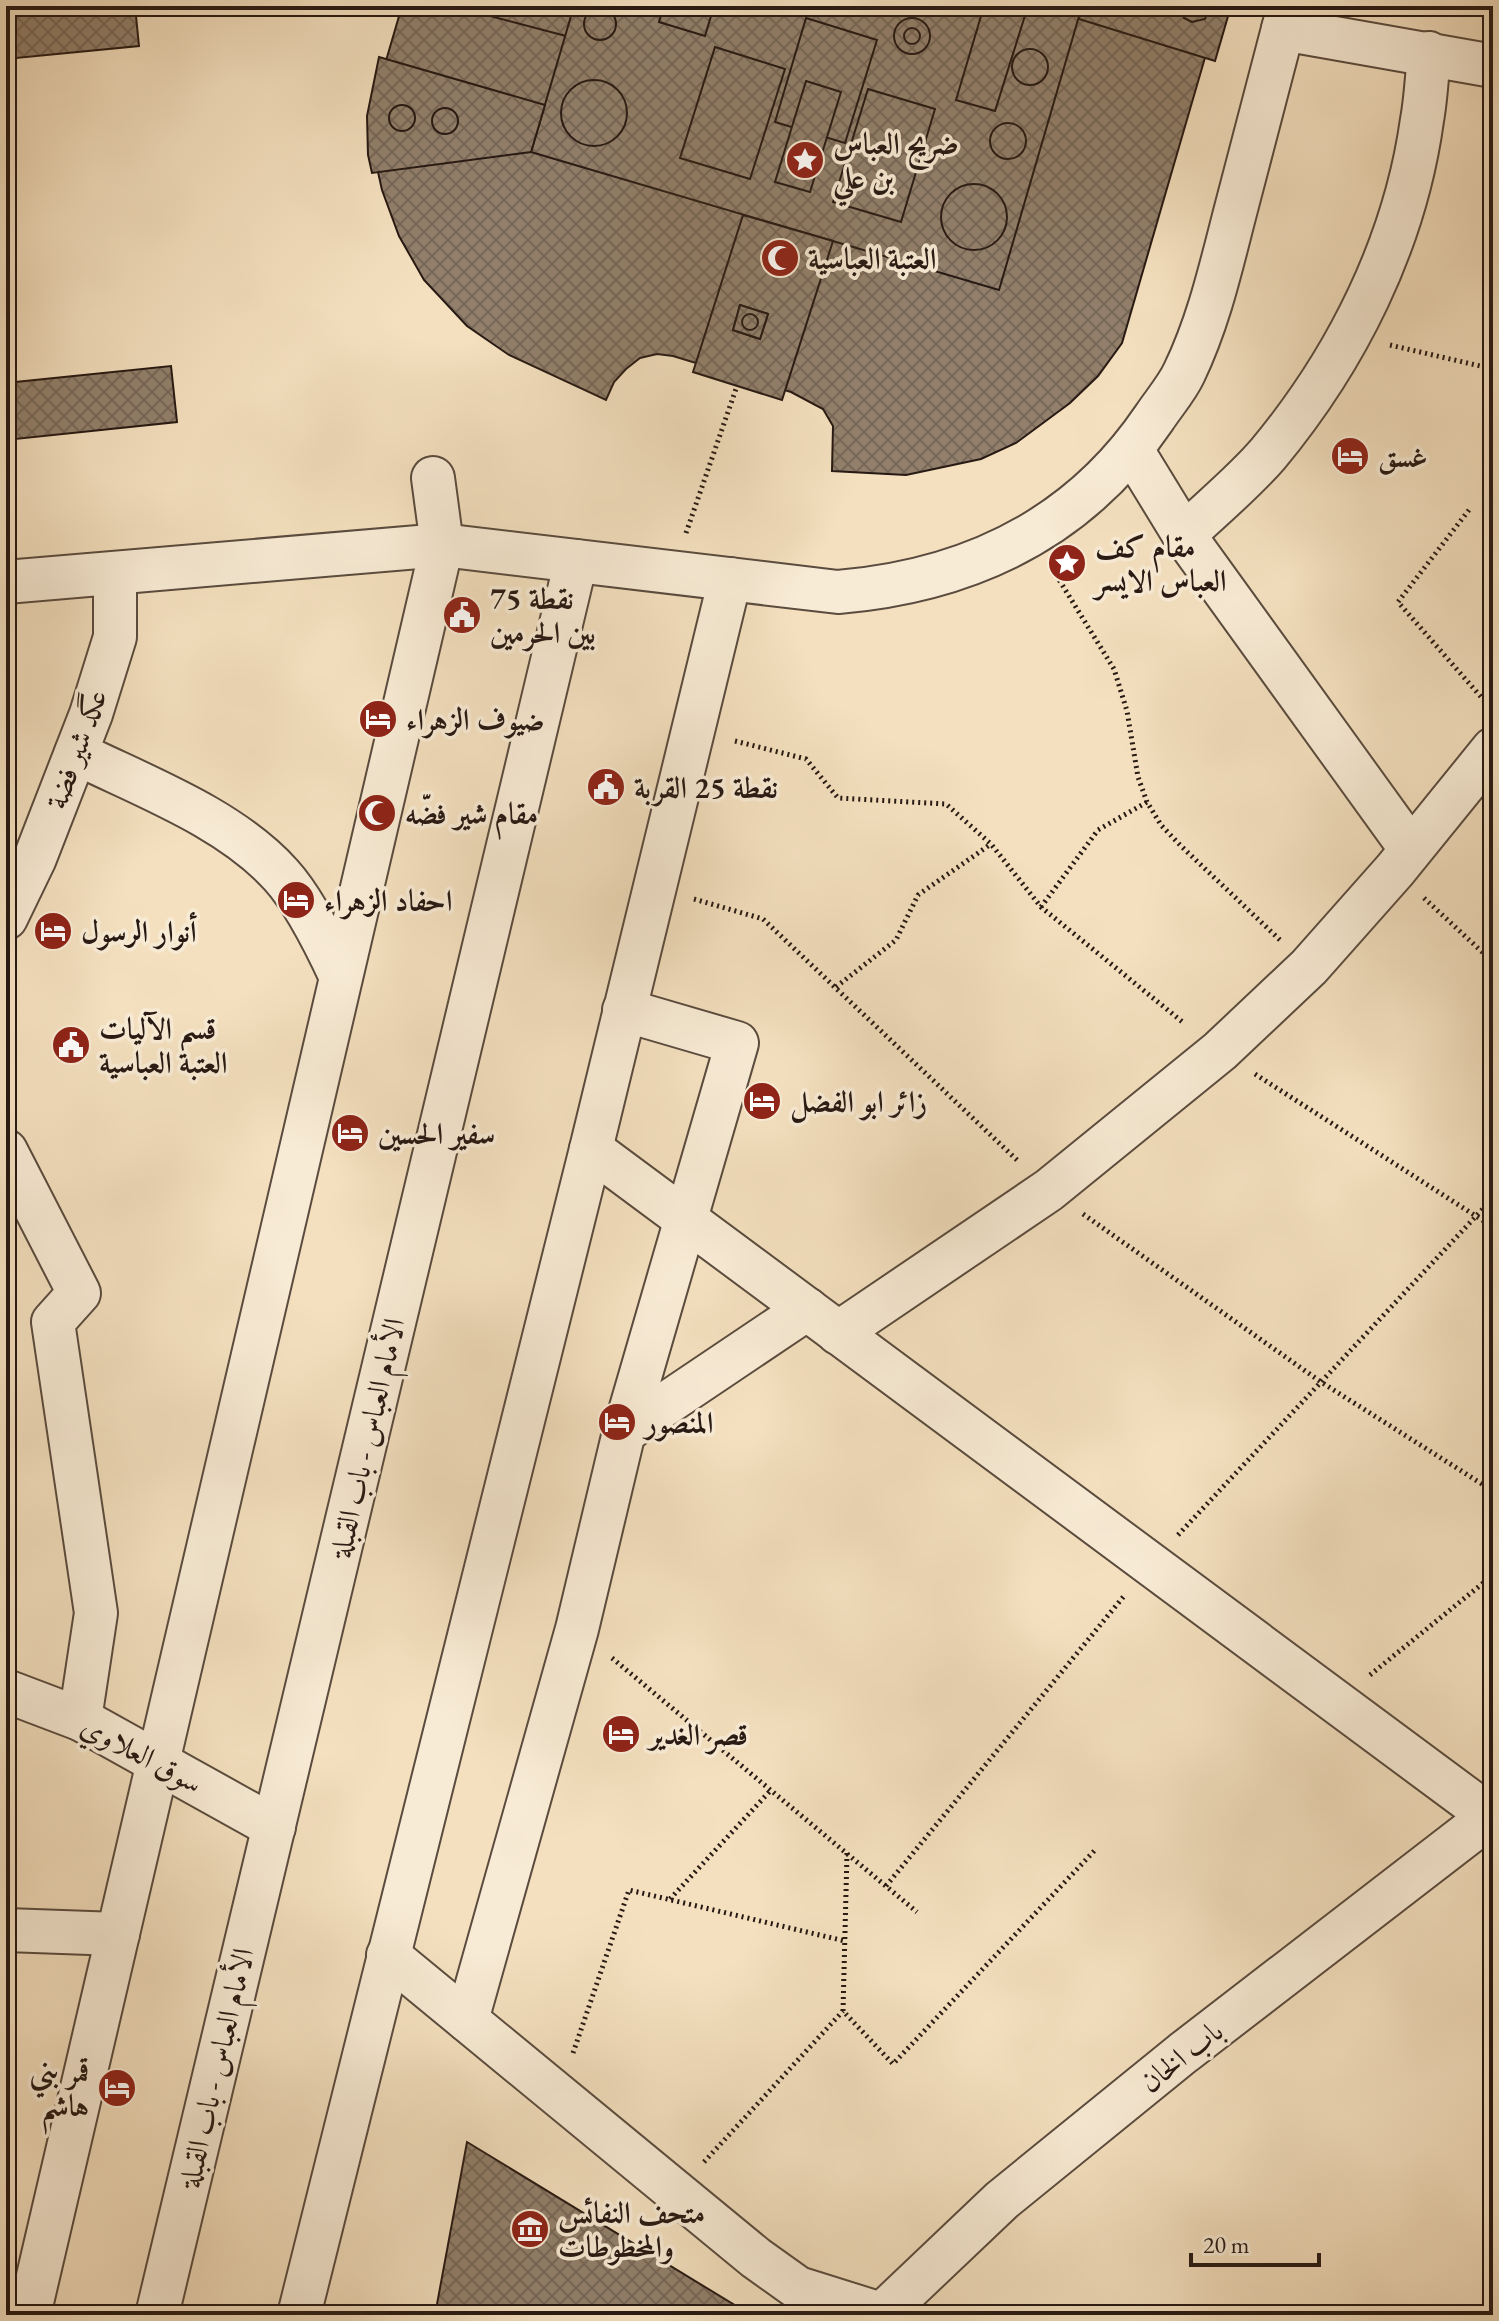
<svg xmlns="http://www.w3.org/2000/svg" width="1499" height="2321" font-family="'EB Garamond',Amiri,serif">
	<defs>
		<pattern id="building-cross-hatch" width="8" height="8" patternUnits="userSpaceOnUse" patternTransform="scale(2)"><rect width="8" height="8" fill="#92806c"/><path d="M0 0l8 8M0 8l8-8" fill="none" stroke="#776858"/></pattern>
	</defs>
	<rect width="100%" height="100%" fill="#f4e0bf"/>
	<filter id="stains"><feTurbulence type="fractalNoise" baseFrequency=".0025" numOctaves="4"/><feColorMatrix values="0 0 0 0 .2 0 0 0 0 .09 0 0 0 0 .02 0 0 0 .5 -.17"/></filter>
	<radialGradient id="worn" r=".72"><stop offset=".6" stop-color="#630" stop-opacity="0"/><stop offset="1" stop-color="#630" stop-opacity=".3"/></radialGradient>
	<g fill="url(#building-cross-hatch)" stroke="#271913" stroke-width="2" fill-rule="evenodd">
		<path d="M 6,6 L 135,6 L 139,46 L 6,59 Z"/>
		<path d="M 402,6 L 1220,6 L 1122,343 L 1098,376 L 1070,403 L 1016,443 L 981,459 L 906,475 L 832,471 L 833,426 L 823,409 L 791,392 L 673,356 L 657,354 L 640,358 L 626,369 L 614,382 L 606,400 L 509,355 L 467,326 L 424,280 L 399,236 L 382,190 L 374,154 L 376,95 Z"/>
		<path d="M 452,6 L 574,6 L 566,36 Z"/>
		<path d="M 574,6 L 1082,6 L 999,290 L 531,152 Z"/>
		<path d="M 664,6 L 714,6 L 705,36 L 659,22 Z"/>
		<path d="M 786,6 L 776,11 L 762,6 Z"/>
		<path d="M 984,6 L 1028,6 L 995,111 L 956,100 Z"/>
		<path d="M 1082,6 L 1231,6 L 1215,61 L 1079,19 Z"/>
		<path d="M 1183,6 L 1208,6 L 1208,11 L 1205,19 L 1192,22 L 1184,18 Z"/>
		<circle cx="600" cy="24" r="16"/>
		<path d="M 806,18 L 877,40 L 845,143 L 775,122 Z"/>
		<circle cx="912" cy="36" r="18"/>
		<circle cx="912" cy="36" r="8"/>
		<path d="M 715,47 L 785,69 L 750,179 L 680,158 Z"/>
		<circle cx="1030" cy="67" r="18"/>
		<path d="M 379,57 L 545,105 L 531,152 L 372,173 L 368,155 L 367,116 Z"/>
		<circle cx="594" cy="113" r="33"/>
		<path d="M 806,81 L 841,92 L 810,192 L 775,182 Z"/>
		<path d="M 868,89 L 935,109 L 901,222 L 833,202 Z"/>
		<circle cx="402" cy="118" r="13"/>
		<circle cx="445" cy="121" r="13"/>
		<circle cx="1008" cy="141" r="18"/>
		<circle cx="974" cy="217" r="33"/>
		<path d="M 743,215 L 833,241 L 782,400 L 693,372 Z"/>
		<path d="M 740,305 L 768,314 L 760,339 L 733,330 ZM 751,313 L 757,317 L 758,324 L 756,328 L 749,330 L 743,325 L 742,320 L 747,314 Z"/>
		<path d="M 740,305 L 768,314 L 760,339 L 733,330 Z"/>
		<circle cx="750" cy="322" r="8"/>
		<path d="M 171,366 L 177,422 L 6,440 L 6,383 Z"/>
		<path d="M 467,2142 L 751,2315 L 435,2315 Z"/>
	</g>
	<g fill="none" stroke-linecap="round" stroke-linejoin="round">
		<g stroke="#5a4b3e" stroke-width="46">
			<g id="minor">
				<path d="M 1283,29 L 1493,66"/>
				<path d="M 1132,450 L 1184,535 L 1410,848"/>
				<path d="M 1184,535 C 1212,508 1243,483 1268,454 C 1347,359 1405,243 1422,120 C 1426,98 1427,75 1429,53"/>
				<path d="M 6,582 L 442,545 L 838,592 C 969,581 1079,529 1154,418 C 1164,403 1177,388 1184,373 C 1210,319 1222,262 1237,205 C 1254,139 1272,72 1289,6"/>
				<path d="M 76,753 C 143,786 230,818 281,875 C 303,899 326,945 340,975"/>
				<path d="M 6,918 L 35,858 L 91,714 L 115,637 L 115,573"/>
				<path d="M 591,1149 L 1490,1816"/>
				<path d="M 6,1151 L 79,1293 L 53,1322 L 96,1613 L 80,1719"/>
				<path d="M 838,1333 L 1049,1190 L 1220,1051 L 1309,967 L 1395,870 L 1493,749"/>
				<path d="M 624,1432 L 807,1309"/>
				<path d="M 6,1691 L 80,1719 L 274,1827"/>
				<path d="M 6,1930 L 118,1934"/>
				<path d="M 388,1955 L 756,2258 L 798,2288 L 881,2314 L 901,2315"/>
				<path d="M 467,2020 L 577,1629 L 624,1432 L 737,1043 L 624,1010"/>
				<path d="M 29,2315 L 442,545 L 433,478"/>
				<path d="M 157,2315 L 576,561"/>
				<path d="M 299,2315 L 591,1149 L 730,579"/>
				<path d="M 881,2315 L 1002,2200 L 1183,2053 L 1493,1814"/>
			</g>
		</g>
		<g stroke="#271913" stroke-width="5" stroke-dasharray="2 4" stroke-linecap="butt">
			<path d="M 1390,345 L 1493,369"/>
			<path d="M 1469,510 L 1398,602 L 1489,706"/>
			<path d="M 686,533 L 737,386"/>
			<path d="M 1053,570 L 1114,669 L 1127,711 L 1138,777 L 1147,802 L 1161,825 L 1180,845 L 1280,940"/>
			<path d="M 735,741 L 806,759 L 838,798 L 946,804 L 991,844 L 1041,907 L 1185,1024"/>
			<path d="M 1424,898 L 1493,962"/>
			<path d="M 694,899 L 763,919 L 1017,1160"/>
			<path d="M 1041,907 L 1098,830 L 1147,802"/>
			<path d="M 836,987 L 896,940 L 918,895 L 991,844"/>
			<path d="M 1255,1074 L 1493,1227"/>
			<path d="M 1083,1214 L 1321,1382 L 1493,1491"/>
			<path d="M 1178,1535 L 1493,1198"/>
			<path d="M 612,1658 L 917,1912"/>
			<path d="M 1370,1675 L 1493,1575"/>
			<path d="M 847,1853 L 843,2011 L 893,2064 L 1096,1849"/>
			<path d="M 886,1886 L 1124,1596"/>
			<path d="M 670,1899 L 771,1790"/>
			<path d="M 573,2053 L 629,1890 L 845,1941"/>
			<path d="M 704,2162 L 843,2011"/>
		</g>
		<use href="#minor" stroke="#f8ebd5" stroke-width="42"/>
	</g>
	<defs>
		<g id="sight-disc" transform="scale(2)"><circle r="9.5" fill="#8f2418" stroke="#f8ebd5"/><path d="M0-6L1.8-2.2L6-1.7L2.9 1.2L3.7 5.4L0 3.3L-3.7 5.4L-2.9 1.2L-6-1.7L-1.8-2.2Z" fill="#fff"/></g>
		<g id="mosque-disc" transform="scale(2)"><circle r="9.5" fill="#8f2418" stroke="#f8ebd5"/><path d="M3.5-4.9A6 6 0 1 0 3.5 4.9A5 5 0 1 1 3.5-4.9Z" fill="#fff"/></g>
		<g id="hotel-disc" transform="scale(2)"><circle r="9.5" fill="#8f2418" stroke="#f8ebd5"/><path d="M-6-4.5h1.5V1H6V5H4.5V3h-9V5H-6ZM-4 0a1.8 1.8 0 1 1 3.6 0ZM.5 0V-2.5h3Q6-2.5 6 0Z" fill="#fff"/></g>
		<g id="civic-disc" transform="scale(2)"><circle r="9.5" fill="#8f2418" stroke="#f8ebd5"/><path d="M-.6-6.5H3V-4.5H.6V-3L4-1V1h2V6H-6V1h2V-1L-.6-3ZM-1.2 2.5V6h2.4V2.5Z" fill="#fff"/></g>
		<g id="museum-disc" transform="scale(2)"><circle r="9.5" fill="#8f2418" stroke="#f8ebd5"/><path d="M0-6L6-3V-2H-6V-3ZM-5-1h2V3h-2ZM-1-1h2V3h-2ZM3-1h2V3H3ZM-6 4H6V6H-6Z" fill="#fff"/></g>
	</defs>
	<g fill-rule="evenodd">
		<use href="#sight-disc" x="805" y="160"/>
		<use href="#mosque-disc" x="780" y="258"/>
		<use href="#hotel-disc" x="1350" y="456"/>
		<use href="#sight-disc" x="1067" y="563"/>
		<use href="#civic-disc" x="462" y="615"/>
		<use href="#hotel-disc" x="378" y="719"/>
		<use href="#civic-disc" x="606" y="787"/>
		<use href="#mosque-disc" x="377" y="813"/>
		<use href="#hotel-disc" x="296" y="900"/>
		<use href="#hotel-disc" x="53" y="931"/>
		<use href="#civic-disc" x="71" y="1045"/>
		<use href="#hotel-disc" x="762" y="1101"/>
		<use href="#hotel-disc" x="350" y="1133"/>
		<use href="#hotel-disc" x="617" y="1422"/>
		<use href="#hotel-disc" x="621" y="1734"/>
		<use href="#hotel-disc" x="117" y="2088"/>
		<use href="#museum-disc" x="530" y="2229"/>
	</g>
	<g text-anchor="middle" dominant-baseline="central" stroke-width="7" stroke-linejoin="round" paint-order="stroke">
		<g font-size="30" font-weight="bold" fill="#271913" stroke="#f8ebd5" text-anchor="start">
			<text x="833" y="143">ضريح العباس<tspan x="833" dy="34">بن علي</tspan></text>
			<text x="808" y="258">العتبة العباسية</text>
			<text x="1378" y="456">غسق</text>
			<text x="1095" y="546">مقام كف<tspan x="1095" dy="34">العباس الايسر</tspan></text>
			<text x="490" y="598">نقطة 75<tspan x="490" dy="34">بين الحرمين</tspan></text>
			<text x="406" y="719">ضيوف الزهراء</text>
			<text x="634" y="787">نقطة 25 القربة</text>
			<text x="405" y="813">مقام شير فضّه</text>
			<text x="324" y="900">احفاد الزهراء</text>
			<text x="81" y="931">أنوار الرسول</text>
			<text x="99" y="1028">قسم الآليات<tspan x="99" dy="34">العتبة العباسية</tspan></text>
			<text x="790" y="1101">زائر ابو الفضل</text>
			<text x="378" y="1133">سفير الحسين</text>
			<text x="645" y="1422">المنصور</text>
			<text x="649" y="1734">قصر الغدير</text>
			<text x="89" y="2071" text-anchor="end">قمر بني<tspan x="89" dy="34">هاشم</tspan></text>
			<text x="558" y="2212">متحف النفائس<tspan x="558" dy="34">والمخطوطات</tspan></text>
		</g>
		<g font-size="30" fill="#271913" stroke="#f8ebd5">
			<text transform="translate(76 749) rotate(-70)">عگد شير فضة</text>
			<text transform="translate(367 1438) rotate(-77)">الأمام العباس - باب القبلة</text>
			<text transform="translate(142 1754) rotate(28)">سوق العلاوي</text>
			<text transform="translate(1181 2056) rotate(-38)">باب الخان</text>
			<text transform="translate(216 2068) rotate(-77)">الأمام العباس - باب القبلة</text>
		</g>
	</g>
	<rect width="1499" height="2321" fill="none" stroke="#f4e0bf" stroke-width="32"/>
	<rect x="8" y="8" width="1483" height="2305" fill="none" stroke="#271913" stroke-width="4"/>
	<rect x="16" y="16" width="1467" height="2289" fill="none" stroke="#271913" stroke-width="2"/>
	<path d="M1191 2253v12h128v-12" fill="none" stroke="#271913" stroke-width="4"/>
	<text x="1203" y="2253" font-size="24" fill="#271913" stroke="#f8ebd5" stroke-width="6" paint-order="stroke">20 m</text>
	<rect width="100%" height="100%" filter="url(#stains)"/>
	<rect width="100%" height="100%" fill="url(#worn)"/>
</svg>
